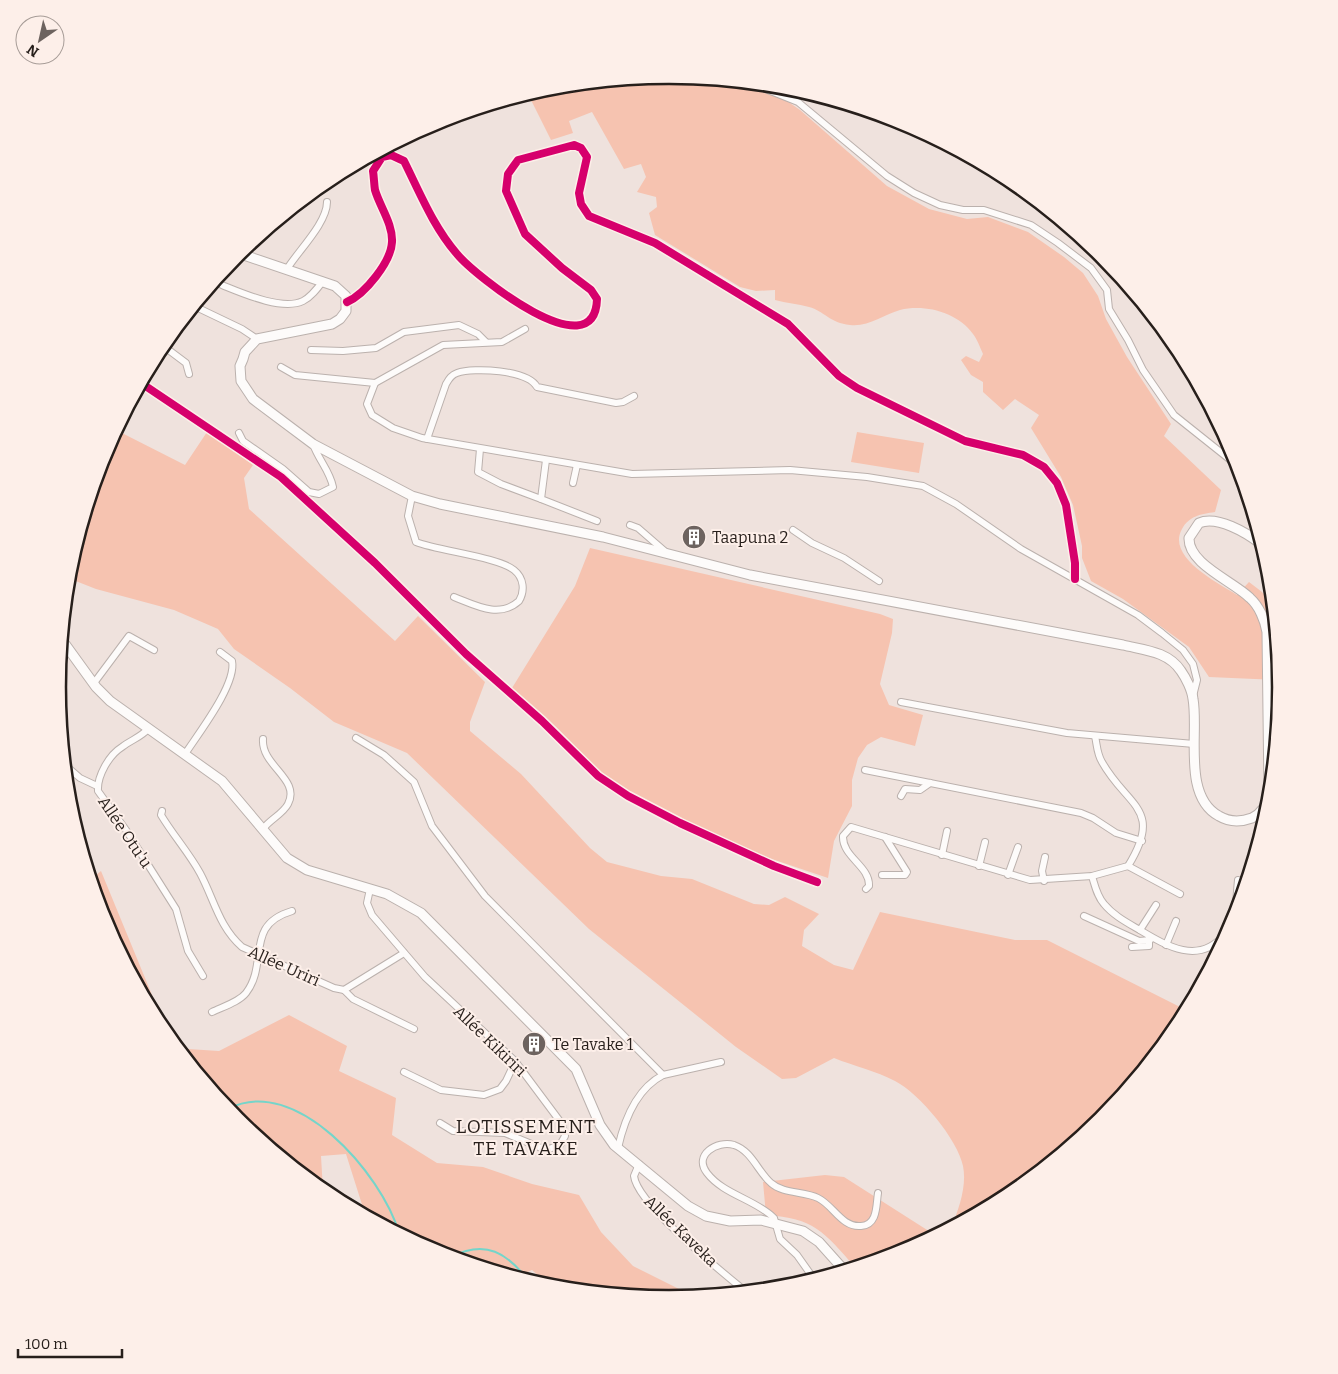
<svg xmlns="http://www.w3.org/2000/svg" width="1338" height="1374" font-family="Bitter,serif">
	<rect width="100%" height="100%" fill="#efe2dd"/>
	<g fill="#f6c3b0">
		<path d="M 669,76 L 764,85 L 800,110 L 887,186 L 929,209 L 967,219 L 988,217 L 1028,232 L 1064,257 L 1083,273 L 1098,296 L 1106,319 L 1127,357 L 1171,424 L 1164,436 L 1221,490 L 1215,512 C 1201,514 1189,516 1182,529 C 1166,557 1218,583 1237,595 L 1249,582 L 1262,592 L 1273,606 L 1280,687 L 1274,753 L 1276,680 L 1209,677 L 1189,647 L 1123,599 L 1091,581 L 1082,558 L 1082,546 L 1073,505 L 1061,477 L 1031,428 L 1039,415 L 1015,399 L 1003,410 L 983,392 L 983,382 L 971,375 L 961,360 L 966,356 L 979,362 L 983,354 C 980,347 977,339 973,334 C 957,312 925,304 900,310 C 883,315 869,327 850,325 C 830,323 824,311 809,307 C 798,304 786,303 775,300 L 775,290 L 756,291 L 740,287 L 655,235 L 649,213 L 657,207 L 656,197 L 637,192 L 646,177 L 641,164 L 624,169 L 592,112 L 569,121 L 573,133 L 551,140 L 532,102 L 524,95 L 550,87 Z"/>
		<path d="M 116,430 L 185,465 L 207,432 L 253,465 L 244,478 L 249,509 L 395,641 L 418,616 L 485,682 L 470,722 L 470,731 L 521,774 L 590,848 L 607,862 L 661,876 L 692,879 L 754,904 L 769,905 L 785,897 L 819,914 L 804,930 L 802,946 L 834,965 L 853,970 L 880,912 L 1015,940 L 1047,940 L 1186,1010 L 1177,1027 L 1101,1120 L 1008,1196 L 952,1226 C 959,1208 967,1186 963,1166 C 958,1140 919,1093 895,1081 C 876,1071 854,1066 834,1058 L 796,1078 L 782,1079 L 736,1047 L 589,929 L 407,753 L 334,722 L 290,688 L 234,649 L 218,629 L 174,610 L 96,589 L 68,578 L 69,567 L 104,453 Z"/>
		<path d="M 857,432 L 924,443 L 919,473 L 851,462 Z"/>
		<path d="M 590,548 L 880,614 L 893,619 L 892,633 L 880,684 L 889,705 L 923,715 L 915,746 L 881,737 L 867,745 L 858,758 L 852,780 L 852,806 L 834,841 L 828,878 L 763,856 L 704,831 L 627,790 L 601,774 L 556,727 L 512,688 L 575,586 Z"/>
		<path d="M 101,871 L 159,1012 L 188,1049 L 219,1051 L 289,1015 L 347,1046 L 339,1071 L 396,1098 L 392,1135 L 437,1163 L 483,1167 L 532,1184 L 579,1195 L 601,1232 L 633,1266 L 693,1296 L 669,1298 L 551,1287 L 532,1270 L 517,1277 L 435,1252 L 365,1214 L 346,1154 L 321,1156 L 323,1190 L 236,1119 L 160,1026 L 104,921 L 91,879 Z"/>
		<path d="M 825,1175 L 844,1177 L 935,1235 L 903,1252 L 855,1267 C 824,1232 814,1218 766,1215 L 763,1182 Z"/>
	</g>
	<g fill="none" stroke-linecap="round" stroke-linejoin="round">
		<g stroke="#74d5ca" stroke-width="2">
			<path d="M 228,1109 C 295,1073 382,1174 399,1233"/>
			<path d="M 451,1257 C 486,1239 507,1253 529,1281"/>
		</g>
		<g stroke="#bbb1ad" stroke-width="8">
			<g id="street">
				<path d="M 753,84 L 798,102 L 887,176 L 914,193 L 940,205 L 963,210 L 984,210 L 1031,225 L 1058,243 L 1091,268 L 1107,290 L 1109,309 L 1128,340 L 1143,370 L 1174,415 L 1238,466"/>
				<path d="M 287,269 C 298,251 327,223 327,202"/>
				<path d="M 222,285 C 242,293 282,311 303,301 C 311,297 317,289 323,281"/>
				<path d="M 347,302 C 365,294 391,262 392,242 C 393,224 380,207 375,190 C 374,184 374,177 373,171 L 382,157 L 391,155 L 404,161 C 420,193 433,226 457,254 C 475,276 595,371 597,299 L 591,290 L 562,268 L 525,234 L 506,191 L 508,174 L 518,160 L 574,145 L 581,148 L 587,157 L 579,193 L 581,204 L 589,216 L 655,243 L 788,324 L 839,376 L 857,388 L 965,441 L 1023,455 L 1044,467 L 1057,483 L 1066,505 L 1075,563 L 1075,579"/>
				<path d="M 194,306 L 242,329 L 257,339"/>
				<path d="M 525,329 L 502,342 L 443,345 L 375,383 L 367,404 L 372,415 L 393,428 L 422,438 L 632,474 L 790,470 L 867,477 L 923,486 L 956,504 L 1021,549 L 1138,615 L 1162,633 L 1183,650 L 1193,664 L 1197,680 L 1193,696"/>
				<path d="M 162,345 L 186,363 L 189,374"/>
				<path d="M 311,350 L 343,351 L 376,348 L 404,332 L 459,325 L 478,334 L 486,342"/>
				<path d="M 281,367 L 295,375 L 375,383"/>
				<path d="M 141,383 L 281,477 L 375,563 L 466,654 L 542,721 L 598,776 L 628,796 L 680,823 L 774,866 L 817,882"/>
				<path d="M 239,433 L 243,441 L 283,469 L 309,492 L 319,494 L 333,487 C 330,471 318,459 313,444"/>
				<path d="M 427,439 L 446,384 C 449,379 451,375 457,373 C 474,367 528,370 537,387 L 616,403 L 623,402 L 634,396"/>
				<path d="M 480,449 L 478,472 L 501,484 L 541,499"/>
				<path d="M 546,460 L 541,499 L 597,521"/>
				<path d="M 573,483 L 577,465"/>
				<path d="M 412,496 L 408,516 L 416,542 C 439,551 498,557 514,570 C 524,578 525,591 519,601 C 499,619 475,605 454,597"/>
				<path d="M 630,525 L 638,528 L 668,554"/>
				<path d="M 793,530 L 812,543 L 844,558 L 879,581"/>
				<path d="M 94,683 L 129,636 L 154,650"/>
				<path d="M 901,702 L 1067,733 L 1194,744"/>
				<path d="M 148,729 C 141,737 131,740 122,747 C 109,755 97,776 98,791 L 126,830 L 176,909 L 188,951 L 203,976"/>
				<path d="M 356,738 L 384,755 L 414,782 L 432,826 L 485,896 L 663,1075 C 636,1089 624,1121 618,1148"/>
				<path d="M 185,754 C 198,734 237,684 232,661 L 220,652"/>
				<path d="M 65,765 L 80,778 L 97,786"/>
				<path d="M 865,770 L 1081,813 L 1093,818 L 1116,833 L 1142,841"/>
				<path d="M 901,796 L 905,789 L 920,790 L 930,783"/>
				<path d="M 162,811 L 161,815 C 173,835 189,853 200,873 C 214,899 219,927 242,947 L 334,988 L 344,990 L 353,999 L 414,1029"/>
				<path d="M 263,829 C 269,820 283,814 288,804 C 301,779 261,766 263,739"/>
				<path d="M 942,855 L 947,831"/>
				<path d="M 979,866 L 985,842"/>
				<path d="M 1128,866 L 1180,894"/>
				<path d="M 882,875 L 905,875 L 907,872 L 885,837"/>
				<path d="M 1008,875 L 1018,847"/>
				<path d="M 1092,876 C 1095,886 1097,896 1104,904 C 1113,915 1126,922 1138,929 C 1165,945 1198,966 1224,935 C 1237,921 1236,898 1238,880"/>
				<path d="M 1044,881 L 1042,871 L 1045,857"/>
				<path d="M 370,889 L 367,903 L 372,915 L 425,977 L 515,1061 L 562,1124 L 565,1136 L 560,1145 L 546,1150 L 505,1133 L 453,1131 L 440,1123"/>
				<path d="M 866,889 L 869,886 C 870,866 842,857 843,836 L 851,827 L 1030,880 L 1092,876 L 1128,866 C 1164,808 1127,807 1102,762 C 1097,754 1097,745 1095,736"/>
				<path d="M 1084,916 L 1139,941 L 1150,940"/>
				<path d="M 1140,930 L 1156,905"/>
				<path d="M 1166,945 L 1176,921"/>
				<path d="M 1132,947 L 1149,946 L 1149,937"/>
				<path d="M 344,990 L 404,953"/>
				<path d="M 212,1012 C 222,1007 239,1002 246,993 C 269,963 244,925 292,911"/>
				<path d="M 404,1072 L 441,1090 L 484,1095 L 500,1089 L 506,1081 L 515,1062"/>
				<path d="M 663,1075 L 721,1062"/>
				<path d="M 639,1164 L 634,1176 C 637,1204 721,1271 745,1291"/>
				<path d="M 814,1279 L 797,1255 L 780,1239 L 774,1218 C 755,1199 724,1195 707,1173 C 693,1155 717,1140 734,1145 C 752,1151 758,1172 771,1183 C 783,1194 804,1191 818,1198 C 833,1205 842,1228 861,1226 C 878,1225 876,1205 878,1193"/>
			</g>
		</g>
		<g stroke="#bbb1ad" stroke-width="11">
			<g id="secondary">
				<path d="M 238,253 L 335,286 L 346,296 L 346,311 L 340,319 L 332,324 L 257,339 L 245,352 L 243,359 L 240,366 L 241,381 L 253,399 L 313,444 L 412,496 L 440,504 L 603,537 L 750,575 L 1123,645 C 1143,650 1168,651 1181,671 C 1186,678 1192,690 1193,699 C 1199,732 1182,796 1219,816 C 1229,822 1241,822 1252,818 C 1262,813 1267,805 1269,794 L 1267,632 C 1265,620 1259,606 1250,598 C 1233,581 1188,564 1189,538 L 1199,523 C 1217,515 1247,533 1261,544"/>
				<path d="M 62,640 L 96,687 L 110,701 L 222,781 L 287,858 L 307,870 L 387,894 L 421,913 L 576,1069 L 600,1125 L 614,1145 L 688,1206 L 706,1216 L 730,1221 L 761,1220 L 803,1231 L 819,1242 L 844,1270"/>
			</g>
		</g>
		<use href="#street" stroke="#fdfbfa" stroke-width="6"/>
		<use href="#secondary" stroke="#fdfbfa" stroke-width="9"/>
		<g stroke="#fdefe9" stroke-width="11">
			<g id="cycleway">
				<path d="M 347,302 C 365,294 391,262 392,242 C 393,224 380,207 375,190 C 374,184 374,177 373,171 L 382,157 L 391,155 L 404,161 C 420,193 433,226 457,254 C 475,276 595,371 597,299 L 591,290 L 562,268 L 525,234 L 506,191 L 508,174 L 518,160 L 574,145 L 581,148 L 587,157 L 579,193 L 581,204 L 589,216 L 655,243 L 788,324 L 839,376 L 857,388 L 965,441 L 1023,455 L 1044,467 L 1057,483 L 1066,505 L 1075,563 L 1075,579"/>
				<path d="M 141,383 L 281,477 L 375,563 L 466,654 L 542,721 L 598,776 L 628,796 L 680,823 L 774,866 L 817,882"/>
			</g>
		</g>
		<use href="#cycleway" stroke="#d6006c" stroke-width="8"/>
	</g>
	<defs>
		<g id="building-disc" transform="scale(1.25)"><circle r="9.5" fill="#6d635f" stroke="#fdefe9"/><path d="M-4-6H4V6H1V3H-1V6H-4ZM-2.5-4.3h1.7v1.8h-1.7ZM.8-4.3h1.7v1.8H.8ZM-2.5-1h1.7V.8h-1.7ZM.8-1h1.7V.8H.8Z" fill="#fff"/></g>
	</defs>
	<g fill-rule="evenodd">
		<use href="#building-disc" x="694" y="537"/>
		<use href="#building-disc" x="534" y="1044"/>
	</g>
	<g text-anchor="middle" dominant-baseline="central" stroke-width="4" stroke-linejoin="round" paint-order="stroke">
		<g font-size="16" fill="#271f1b" stroke="#fdefe9" text-anchor="start">
			<text x="712" y="537">Taapuna 2</text>
			<text x="552" y="1044">Te Tavake 1</text>
		</g>
		<g font-size="16" fill="#271f1b" stroke="#fdefe9">
			<text transform="translate(125 832) rotate(56)">Allée Otu'u</text>
			<text transform="translate(284 966) rotate(24)">Allée Uriri</text>
			<text transform="translate(490 1041) rotate(44)">Allée Kikiriri</text>
			<text transform="translate(681 1231) rotate(44)">Allée Kaveka</text>
		</g>
		<g font-size="19" letter-spacing="1" fill="#271f1b" stroke="#fdefe9">
			<text x="526" y="1126">LOTISSEMENT<tspan x="526" dy="22">TE TAVAKE</tspan></text>
		</g>
	</g>
	<path d="M0 0H1338V1374H0ZM66 687a603 603 0 1 1 1206 0a603 603 0 1 1-1206 0Z" fill="#fdefe9" fill-rule="evenodd"/>
	<path fill="none" stroke="#271f1b" stroke-width="2.5" d="M66 687a603 603 0 1 1 1206 0a603 603 0 1 1-1206 0Z"/>
	<g transform="translate(40 40) rotate(214)"><circle r="24" fill="#fdefe9" stroke="#a79c97"/>
	<path d="M0-4L9 19L0 12L-9 19Z" fill="#6d635f"/>
	<text y="-8" font-size="14" font-weight="bold" text-anchor="middle" fill="#271f1b">N</text>
	</g>
	<path d="M18 1349v8h104v-8" fill="none" stroke="#271f1b" stroke-width="2.5"/>
	<text x="25" y="1349" font-size="15" fill="#271f1b" stroke="#fdefe9" stroke-width="4" paint-order="stroke">100 m</text>
</svg>
